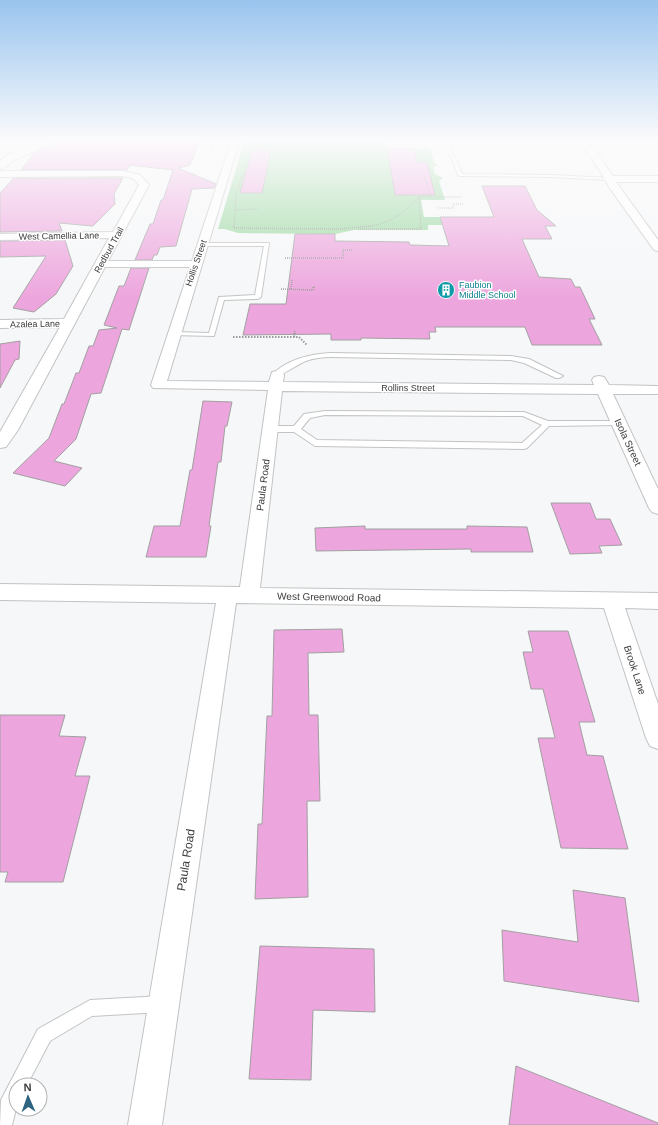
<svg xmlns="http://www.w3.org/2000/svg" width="658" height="1125" font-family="Arial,sans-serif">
	<rect width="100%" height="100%" fill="#f6f7f8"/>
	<path fill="#9bd8a0" d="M 244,142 L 386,142 L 387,148 L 430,148 L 434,163 L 438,165 L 433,167 L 435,174 L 443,178 L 439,181 L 445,200 L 421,200 L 424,217 L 441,217 L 443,225 L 428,225 L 428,230 L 354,230 L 335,234 L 238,233 L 225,229 L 218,229 Z"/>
	<g fill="#eda5dd" stroke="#a1a0a1">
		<path d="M 54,142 L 199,142 L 190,165 L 178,168 L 216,184 L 214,188 L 192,189 L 176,246 L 160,247 L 157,255 L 154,255 L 152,260 L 135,260 L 150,224 L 153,224 L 161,200 L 163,200 L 173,170 L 130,165 L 127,170 L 21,170 L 34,153 L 52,145 Z"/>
		<path d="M 387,148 L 414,149 L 417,162 L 427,162 L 435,195 L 395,195 Z"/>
		<path d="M 252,150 L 271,150 L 262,193 L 240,193 Z"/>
		<path d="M 14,178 L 123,178 L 114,194 L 115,204 L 93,226 L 59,223 L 62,231 L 0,232 L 0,193 Z"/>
		<path d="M 482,186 L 525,186 L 537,210 L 556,226 L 545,226 L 552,239 L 522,239 L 539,277 L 571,279 L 575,287 L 580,287 L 595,319 L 589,319 L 602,345 L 532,345 L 525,327 L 435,327 L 436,332 L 429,332 L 430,339 L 361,338 L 361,340 L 331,340 L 331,334 L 243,335 L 250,304 L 286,304 L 295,234 L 335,234 L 335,241 L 409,242 L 410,245 L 449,246 L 440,217 L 494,217 Z"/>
		<path d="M 65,240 L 73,266 L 56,294 L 34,312 L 13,308 L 46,256 L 0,257 L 0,241 Z"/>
		<path d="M 131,268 L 149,268 L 129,330 L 122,329 L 101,393 L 91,394 L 76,439 L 54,461 L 82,468 L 65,486 L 13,473 L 49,438 L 62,404 L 64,404 L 76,373 L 79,373 L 89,346 L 93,346 L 99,330 L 117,328 L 104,325 L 119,286 L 124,286 Z"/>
		<path d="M 20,341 L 19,359 L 15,360 L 0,388 L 0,344 Z"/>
		<path d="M 203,401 L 232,402 L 227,426 L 225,426 L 221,462 L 218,462 L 209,526 L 211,526 L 206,557 L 146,557 L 154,526 L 180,526 L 190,470 L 192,470 Z"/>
		<path d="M 551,503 L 590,503 L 596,519 L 610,519 L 622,545 L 599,546 L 602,553 L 570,554 Z"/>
		<path d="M 365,526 L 365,529 L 467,529 L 467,526 L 527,527 L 533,552 L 471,552 L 471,549 L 316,551 L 315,528 Z"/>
		<path d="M 342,629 L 344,652 L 308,653 L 309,715 L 318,715 L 320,801 L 307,801 L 308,897 L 255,899 L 258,824 L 262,824 L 267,716 L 272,716 L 274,630 Z"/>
		<path d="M 528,631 L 568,631 L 595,722 L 579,722 L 587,755 L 603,756 L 628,849 L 561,848 L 538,738 L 555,738 L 543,689 L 531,689 L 523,652 L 533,652 Z"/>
		<path d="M 0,715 L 65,715 L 59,736 L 86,737 L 75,776 L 90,776 L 63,882 L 5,882 L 8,872 L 0,872 Z"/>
		<path d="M 573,890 L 625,898 L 639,1002 L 504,981 L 502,930 L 578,942 Z"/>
		<path d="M 260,946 L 374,949 L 375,1012 L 313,1010 L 311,1080 L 249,1079 Z"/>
		<path d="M 516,1066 L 658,1123 L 658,1125 L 509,1125 Z"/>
	</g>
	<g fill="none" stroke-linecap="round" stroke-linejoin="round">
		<g stroke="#c2c3c4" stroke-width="2">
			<g id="service">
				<path d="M 214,142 L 218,142 L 216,149 L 214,150 L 212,149 Z"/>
				<path d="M 444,142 L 448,142 C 452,153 458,162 462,174 L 552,175 L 610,178 L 612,179 L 610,180 L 552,177 L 460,176 L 458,175 L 451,156 L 448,153 Z"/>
				<path d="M 201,243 L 269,243 L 261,297 L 258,299 L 224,300 L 214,336 L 171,335 L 171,333 L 173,332 L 209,333 L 219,297 L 255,295 L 264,246 L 203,246 L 201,245 Z"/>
				<path d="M 331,353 L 511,356 L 529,359 L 563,376 L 559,378 L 556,378 L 524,363 L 511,360 L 331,357 C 322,357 314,358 306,361 C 297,364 282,377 274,376 L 273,374 C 288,359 311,354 331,353 Z"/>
				<path d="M 325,411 L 524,412 L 548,421 L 619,421 L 623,423 L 619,425 L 549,426 L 527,448 L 524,449 L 315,446 L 294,432 L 271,432 L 267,429 L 271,426 L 294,426 L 304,414 ZM 325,415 L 523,416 L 542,425 L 522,443 L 317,440 L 301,429 L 310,418 Z"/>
				<path d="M 162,996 L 168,998 L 170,1004 L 168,1010 L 162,1012 L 92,1016 L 50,1041 L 27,1085 L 16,1085 L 16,1109 L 12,1125 L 0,1125 L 1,1100 L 38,1029 L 90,1000 Z"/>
			</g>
		</g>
		<g stroke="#c2c3c4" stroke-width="2">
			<g id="minor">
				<path d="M 231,142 L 239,142 L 167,381 L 269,382 L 272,372 L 277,371 L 282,372 L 284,375 L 283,382 L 594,385 L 592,380 L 594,377 L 599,376 L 604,377 L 609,385 L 658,386 L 658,394 L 613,394 L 658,489 L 658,514 L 652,512 L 649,508 L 598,394 L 282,391 L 260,588 L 658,593 L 658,609 L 625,608 L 658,704 L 658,749 L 650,746 L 646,738 L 604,608 L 236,603 L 162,1125 L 128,1125 L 216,603 L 0,600 L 0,584 L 240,587 L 268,390 L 153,388 L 151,385 L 190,267 L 105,267 L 18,430 L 6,447 L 0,448 L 0,432 L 60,327 L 0,328 L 0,320 L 64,319 L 109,238 L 0,240 L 0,234 L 113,232 L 139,185 L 134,179 L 123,176 L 0,177 L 0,171 L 123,171 L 140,175 L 149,185 L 108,261 L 192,261 Z"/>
				<path d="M 581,142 L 589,142 L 613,176 L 658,176 L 658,182 L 616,182 L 658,240 L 658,251 L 654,250 L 609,187 L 605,179 Z"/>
			</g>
		</g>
		<g stroke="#c2c3c4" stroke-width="2">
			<path id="tertiary" d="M 40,142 L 53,142 L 51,144 L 14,160 L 4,168 L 0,169 L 0,161 L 6,156 Z"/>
		</g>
		<g stroke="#9a9a9b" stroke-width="1" stroke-dasharray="1 1" stroke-linecap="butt">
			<path d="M 410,142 L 420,145"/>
			<path d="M 249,151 L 255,142"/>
			<path d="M 425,177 L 431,197"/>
			<path d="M 419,197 L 421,227"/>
			<path d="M 438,208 L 453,208 L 453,204 L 463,204"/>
			<path d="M 235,210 L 259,209"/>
			<path d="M 234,227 L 236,196 L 243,173"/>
			<path d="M 366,227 C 392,222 401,216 418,197 L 461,197"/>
		</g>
		<g stroke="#9a9a9b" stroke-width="1.5" stroke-dasharray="1 1" stroke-linecap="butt">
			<path d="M 234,226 L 234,228 L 340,229 L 371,226"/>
			<path d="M 358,229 L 421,229 L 421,226"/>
			<path d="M 285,258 L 343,258 L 343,250 L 353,250"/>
			<path d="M 281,289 L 313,290 L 313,287 L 315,287"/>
			<path d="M 291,289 L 292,280"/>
			<path d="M 294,334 L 295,330"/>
		</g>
		<g stroke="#9a9a9b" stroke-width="2" stroke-dasharray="1.5 1.5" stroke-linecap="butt">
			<path d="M 233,337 L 299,337 L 307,345"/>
			<path d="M 294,337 L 295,333"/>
		</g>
		<use href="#service" fill="#fff" fill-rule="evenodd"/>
		<use href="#minor" fill="#fff" fill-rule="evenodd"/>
		<use href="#tertiary" fill="#fff" fill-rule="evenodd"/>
	</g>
	<linearGradient id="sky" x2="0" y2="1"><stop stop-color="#99c4ee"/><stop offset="0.47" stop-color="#fbfbfc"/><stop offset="1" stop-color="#fbfbfc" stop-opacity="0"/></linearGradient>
	<rect width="658" height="299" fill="url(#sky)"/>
	<defs>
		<g id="building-disc" transform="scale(0.9)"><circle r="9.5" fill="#0f9aa8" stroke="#fff"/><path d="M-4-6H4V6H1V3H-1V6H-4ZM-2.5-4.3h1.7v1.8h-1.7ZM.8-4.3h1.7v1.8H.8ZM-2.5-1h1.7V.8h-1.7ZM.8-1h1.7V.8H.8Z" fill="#fff"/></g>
	</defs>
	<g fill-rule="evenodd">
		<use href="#building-disc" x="446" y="290"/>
	</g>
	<g text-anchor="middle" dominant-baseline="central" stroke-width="3" stroke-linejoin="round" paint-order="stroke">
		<g font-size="9" fill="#3c3c3d" stroke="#fff">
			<text transform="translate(59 236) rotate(-1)">West Camellia Lane</text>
			<text transform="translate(109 250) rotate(-61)">Redbud Trail</text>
			<text transform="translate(196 263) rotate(-71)">Hollis Street</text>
			<text transform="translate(35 324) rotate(-1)">Azalea Lane</text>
			<text x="408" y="388">Rollins Street</text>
		</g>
		<g font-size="9" fill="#0d838f" stroke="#fff" text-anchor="start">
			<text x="459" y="285">Faubion<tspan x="459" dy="10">Middle School</tspan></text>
		</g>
		<g font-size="10" fill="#3c3c3d" stroke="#fff">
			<text transform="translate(628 442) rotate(65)">Isola Street</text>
			<text transform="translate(263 485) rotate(-83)">Paula Road</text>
			<text transform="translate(329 597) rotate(1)">West Greenwood Road</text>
			<text transform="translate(635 670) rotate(72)">Brook Lane</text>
		</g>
		<g font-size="12" fill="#3c3c3d" stroke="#fff">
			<text transform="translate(186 860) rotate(-81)">Paula Road</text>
		</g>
	</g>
	<g transform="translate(28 1097) rotate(358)"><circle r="19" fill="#ffffff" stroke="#b1b1b1"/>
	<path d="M0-3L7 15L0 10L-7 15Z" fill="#2f6480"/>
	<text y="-6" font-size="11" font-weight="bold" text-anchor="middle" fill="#3c3c3d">N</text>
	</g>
</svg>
